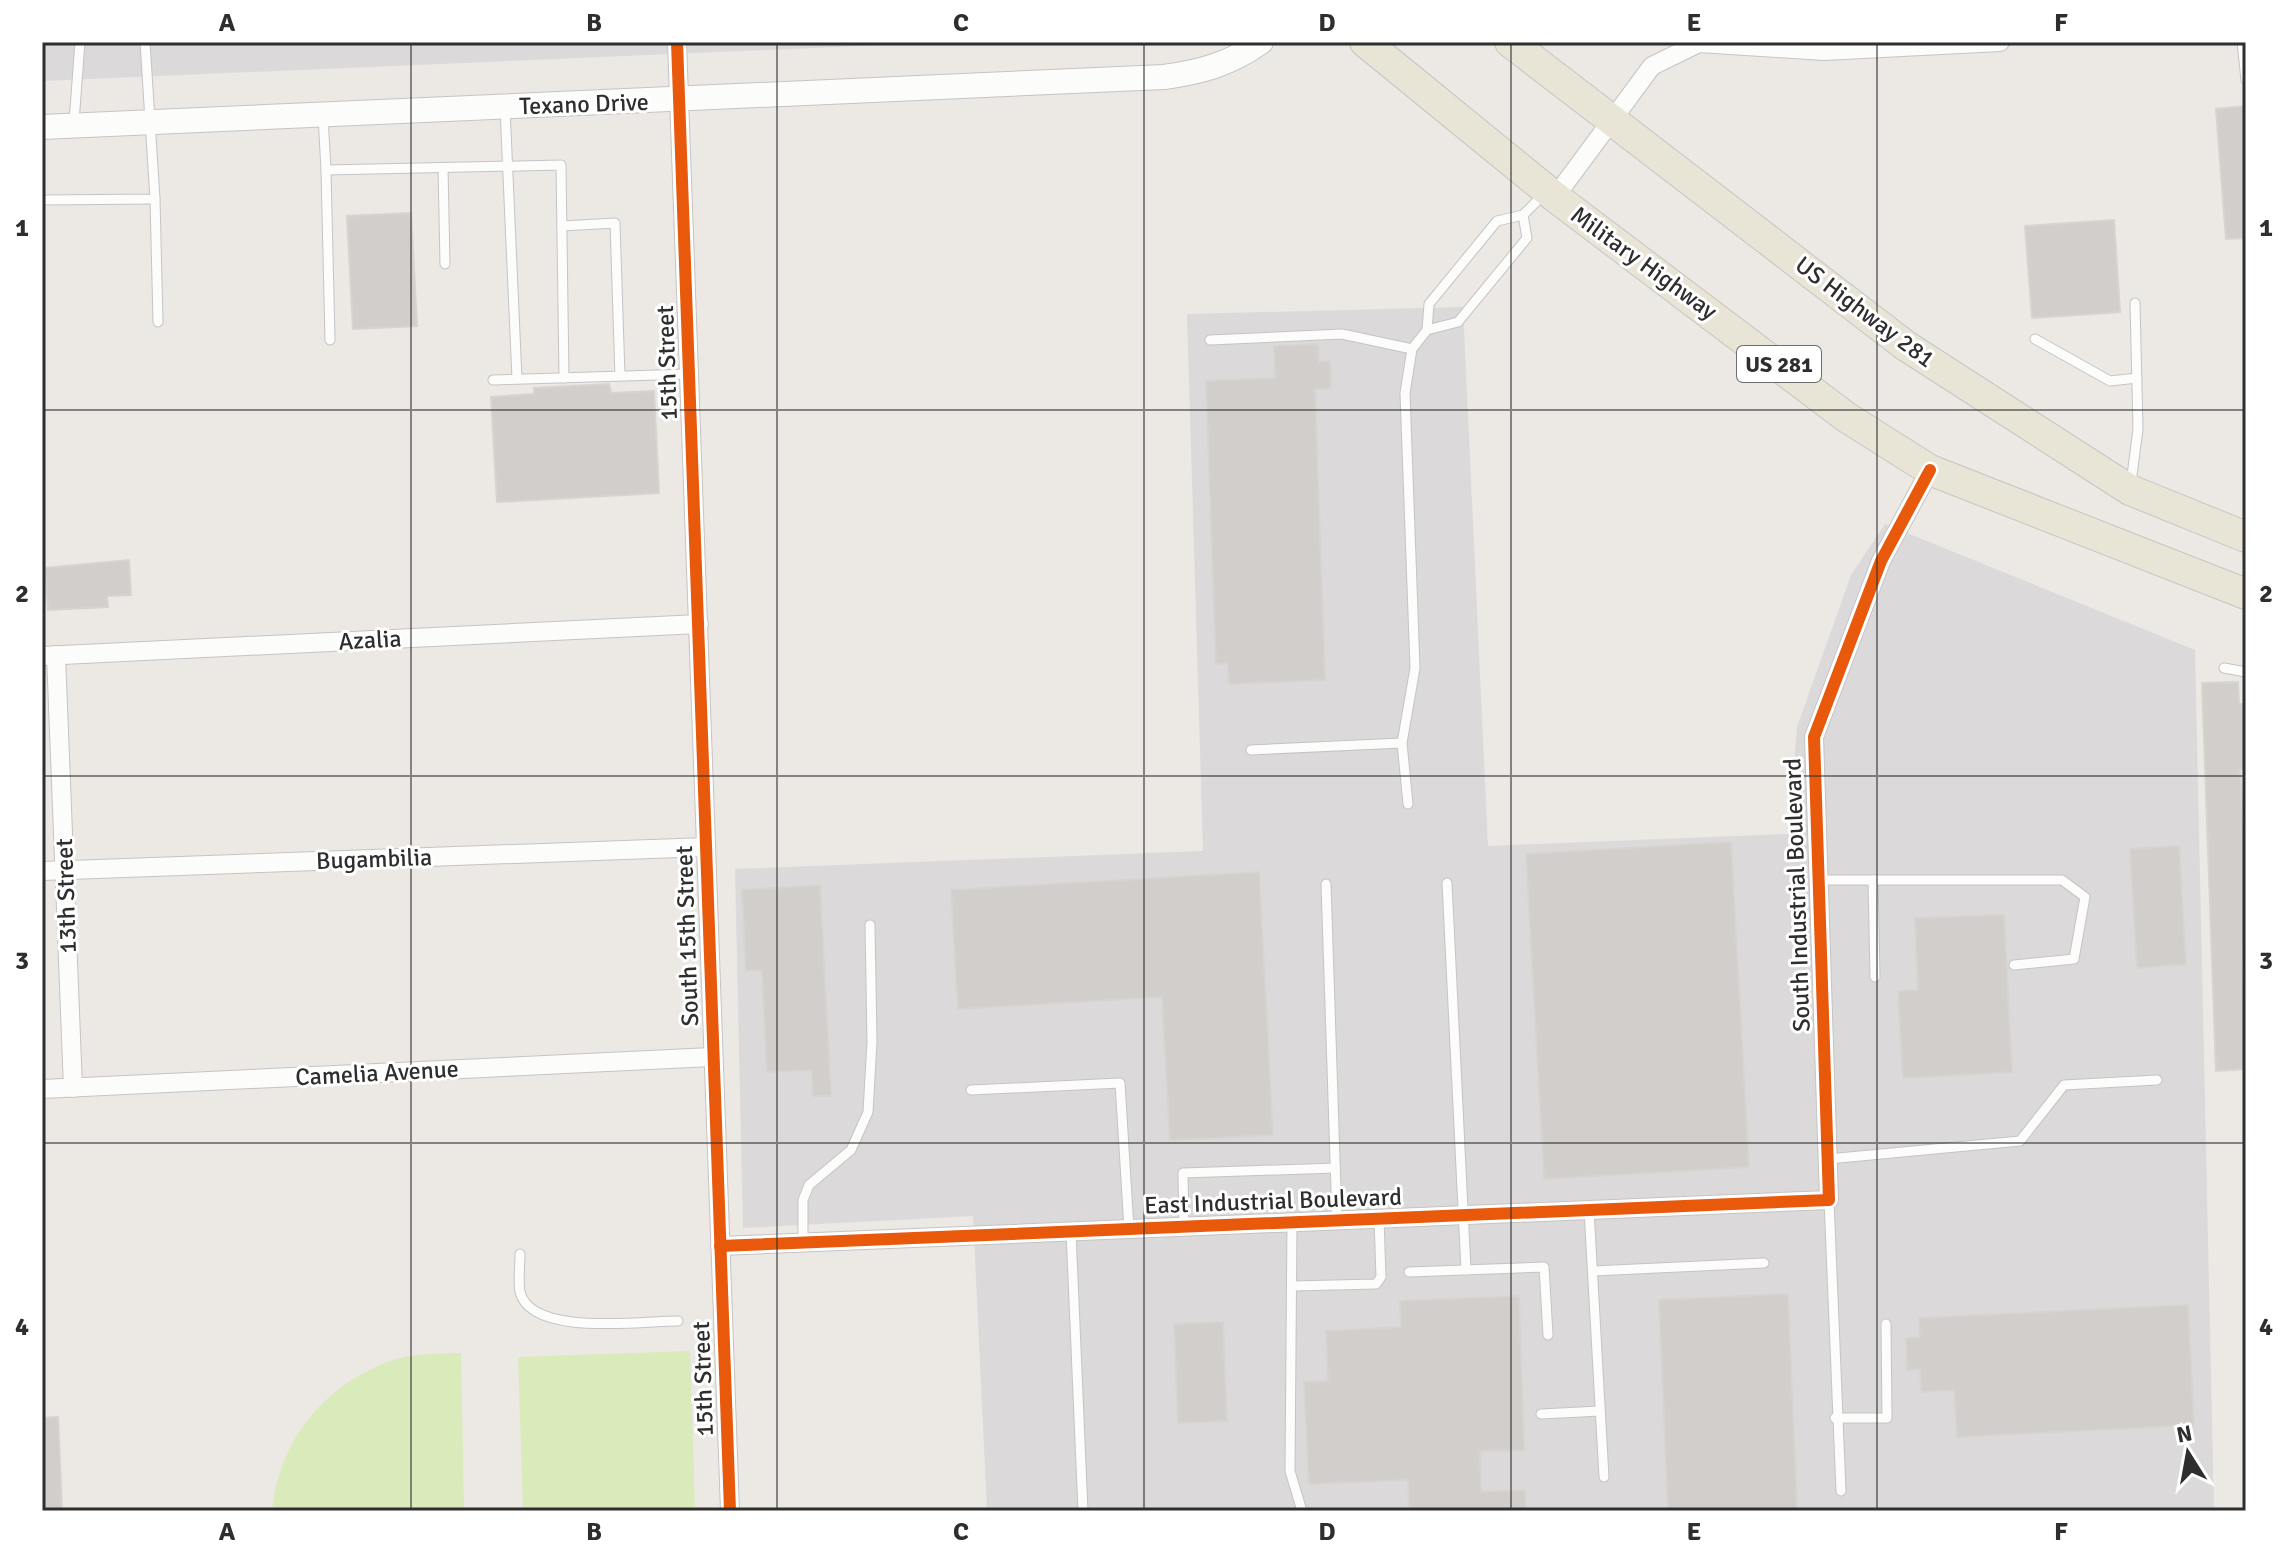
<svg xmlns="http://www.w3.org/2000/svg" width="2288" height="1553" font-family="Signika,sans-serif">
	<rect width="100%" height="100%" fill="#ece8e4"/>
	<g fill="#dcd9db">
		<path d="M 42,42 L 952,42 L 42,81 Z"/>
		<path d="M 1463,307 L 1488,846 L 1788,834 L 1797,727 L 1851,575 L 1885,524 L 2195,650 L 2214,1511 L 987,1511 L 973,1216 L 743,1228 L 735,869 L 1203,851 L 1187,314 Z"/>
	</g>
	<g fill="#d9eabb">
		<path d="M 690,1351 L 695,1511 L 523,1511 L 518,1357 Z"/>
		<path d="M 461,1353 L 464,1511 L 272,1511 C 279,1442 321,1388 387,1362 C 409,1353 437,1354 461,1353 Z"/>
	</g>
	<g fill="#d1cecb" stroke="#d7d4d0" stroke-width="2">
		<path d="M 2246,106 L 2246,238 L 2226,239 L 2216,109 Z"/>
		<path d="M 411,213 L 417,326 L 353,329 L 347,216 Z"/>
		<path d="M 2114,220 L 2120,312 L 2032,318 L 2025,226 Z"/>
		<path d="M 1318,344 L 1319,362 L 1330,361 L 1331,388 L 1315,389 L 1325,680 L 1229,684 L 1228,663 L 1216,664 L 1206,381 L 1275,378 L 1274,346 Z"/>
		<path d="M 609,384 L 611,393 L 654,391 L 659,493 L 497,502 L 491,397 L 534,394 L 534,388 Z"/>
		<path d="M 129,560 L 131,595 L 107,596 L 108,607 L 48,610 L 45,568 Z"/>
		<path d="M 2238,682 L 2239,704 L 2246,704 L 2246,769 L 2240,769 L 2246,871 L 2246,947 L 2242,947 L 2246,1069 L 2216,1071 L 2202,683 Z"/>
		<path d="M 1731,842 L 1749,1167 L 1544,1179 L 1526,854 Z"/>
		<path d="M 2179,846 L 2186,964 L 2137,968 L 2130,849 Z"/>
		<path d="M 1259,872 L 1273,1135 L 1170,1140 L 1162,997 L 958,1009 L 951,890 Z"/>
		<path d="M 820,885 L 831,1096 L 813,1096 L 812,1070 L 767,1072 L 762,970 L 746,971 L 742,890 Z"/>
		<path d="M 2004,915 L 2012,1072 L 1903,1078 L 1898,991 L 1918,990 L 1915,918 Z"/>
		<path d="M 1788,1294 L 1797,1511 L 1668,1511 L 1659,1300 Z"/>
		<path d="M 1519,1296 L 1524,1450 L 1480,1451 L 1481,1492 L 1525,1490 L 1526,1511 L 1409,1511 L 1408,1480 L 1309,1484 L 1304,1382 L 1328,1381 L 1326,1331 L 1401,1327 L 1400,1301 Z"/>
		<path d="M 2188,1305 L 2194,1425 L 1957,1437 L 1954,1390 L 1921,1392 L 1920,1369 L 1907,1370 L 1906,1338 L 1920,1337 L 1919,1318 Z"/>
		<path d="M 1223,1322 L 1227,1421 L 1178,1423 L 1174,1324 Z"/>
		<path d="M 58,1417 L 62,1511 L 42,1511 L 42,1418 Z"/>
	</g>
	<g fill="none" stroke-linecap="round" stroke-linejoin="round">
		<g stroke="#c5c4c5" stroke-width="11">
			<g id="service">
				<path d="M 2242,42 L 2246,80"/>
				<path d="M 505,108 L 517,379"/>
				<path d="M 323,116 L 326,170"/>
				<path d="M 74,122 L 80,42"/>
				<path d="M 443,168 L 445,264"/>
				<path d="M 155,199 L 158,322"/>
				<path d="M 42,200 L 155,199 L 145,42"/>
				<path d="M 562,226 L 615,223 L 620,376"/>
				<path d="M 1427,330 L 1458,322 L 1527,238 L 1523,215"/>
				<path d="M 2035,339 L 2110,381 L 2137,378"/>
				<path d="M 330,340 L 326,170 L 561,165 L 564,378"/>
				<path d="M 1210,340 L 1342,334 L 1412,349"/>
				<path d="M 493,380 L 690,374"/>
				<path d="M 2131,483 L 2138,429 L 2135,303"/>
				<path d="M 2224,668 L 2246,672"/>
				<path d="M 1251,750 L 1402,743"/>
				<path d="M 1408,804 L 1402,743 L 1415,668 L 1405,393 L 1412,349 L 1427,330 L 1429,304 L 1497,221 L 1523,215 L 1543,195"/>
				<path d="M 1818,880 L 2062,880 L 2085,897 L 2074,959 L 2014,965"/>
				<path d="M 1873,880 L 1875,977"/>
				<path d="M 1447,883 L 1466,1270"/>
				<path d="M 1326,884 L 1337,1220"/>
				<path d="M 971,1090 L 1120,1083 L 1129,1229"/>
				<path d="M 1828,1159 L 2020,1141 L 2064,1085 L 2157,1080"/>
				<path d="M 1829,1200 L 1841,1491"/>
				<path d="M 1589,1210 L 1604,1477"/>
				<path d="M 1292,1223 L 1290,1471 L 1302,1511"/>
				<path d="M 1184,1227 L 1183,1173 L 1335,1168"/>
				<path d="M 1071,1232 L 1083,1511"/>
				<path d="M 803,1242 L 803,1200 L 809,1185 L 851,1150 L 868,1112 L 872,1042 L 870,925"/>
				<path d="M 520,1254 C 520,1266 518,1280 520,1292 C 531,1337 642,1321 678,1321"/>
				<path d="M 1593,1271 L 1764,1263"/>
				<path d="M 1409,1272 L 1544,1267 L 1548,1335"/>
				<path d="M 1293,1286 L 1376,1284 L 1381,1277 L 1379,1219"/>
				<path d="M 1541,1414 L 1600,1411"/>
				<path d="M 1835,1418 L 1887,1418 L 1886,1324"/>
			</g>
		</g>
		<g stroke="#c5c4c5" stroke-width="20">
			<g id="minor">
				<path d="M 677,42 L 730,1511"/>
				<path d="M 1555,197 L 1652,66 L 1699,43 L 1824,51 L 2000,42"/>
				<path d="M 56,655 L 73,1088"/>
				<path d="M 42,656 L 699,624"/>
				<path d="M 42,871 L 706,847"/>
				<path d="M 42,1089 L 712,1057"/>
				<path d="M 720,1246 L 1829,1200 L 1814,737 L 1881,561 L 1930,470"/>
			</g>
		</g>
		<g stroke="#c5c4c5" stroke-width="26">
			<path id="tertiary" d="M 42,127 L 1164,77 C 1201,72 1230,64 1261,42"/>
		</g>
		<g stroke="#c6c5c4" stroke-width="32">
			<g id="primary">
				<path d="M 1365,42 L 1555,197 L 1846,417 L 1930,470 L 2246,594"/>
				<path d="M 1510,42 L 1906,346 L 2130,490 L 2246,537"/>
			</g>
		</g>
		<use href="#service" stroke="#fcfcfb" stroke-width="9"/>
		<use href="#minor" stroke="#fcfcfb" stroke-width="18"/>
		<use href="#tertiary" stroke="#fcfcfb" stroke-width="24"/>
		<use href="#primary" stroke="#e8e4d6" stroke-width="30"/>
		<g stroke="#fff" stroke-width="17">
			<g id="cycleway">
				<path d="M 677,42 L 730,1511"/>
				<path d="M 720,1246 L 1829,1200 L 1814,737 L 1881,561 L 1930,470"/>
			</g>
		</g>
		<use href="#cycleway" stroke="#e8590c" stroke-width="12"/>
	</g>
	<path fill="none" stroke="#2e2e2e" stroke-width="2" stroke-opacity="0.55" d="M 411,42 L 411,1511M 777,42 L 777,1511M 1144,42 L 1144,1511M 1511,42 L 1511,1511M 1877,42 L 1877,1511M 42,410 L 2246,410M 42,776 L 2246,776M 42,1143 L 2246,1143"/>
	<g text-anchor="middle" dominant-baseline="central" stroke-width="6" stroke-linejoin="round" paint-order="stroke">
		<rect fill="#fff" stroke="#6d6d6d" stroke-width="2" x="1737" y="346" width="84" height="36" rx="6"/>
		<g font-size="22" font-weight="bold" fill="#2e2e2e">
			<text x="1779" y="364">US 281</text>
		</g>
		<g font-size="24" fill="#2e2e2e" stroke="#fff">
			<text transform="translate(584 104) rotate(-2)">Texano Drive</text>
			<text transform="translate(1644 263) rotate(36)">Military Highway</text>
			<text transform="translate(1865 312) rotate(37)">US Highway 281</text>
			<text transform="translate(667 363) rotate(-92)">15th Street</text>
			<text transform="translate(370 640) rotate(-3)">Azalia</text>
			<text transform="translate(374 859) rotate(-2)">Bugambilia</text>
			<text transform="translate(1797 895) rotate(-92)">South Industrial Boulevard</text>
			<text transform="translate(66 896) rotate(-92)">13th Street</text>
			<text transform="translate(687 936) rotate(-92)">South 15th Street</text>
			<text transform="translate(377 1073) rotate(-3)">Camelia Avenue</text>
			<text transform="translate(1273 1201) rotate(-2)">East Industrial Boulevard</text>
			<text transform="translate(703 1379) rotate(-92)">15th Street</text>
		</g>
	</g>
	<rect width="2288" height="1553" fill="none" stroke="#ffffff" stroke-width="88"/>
	<g transform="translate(2188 1453) rotate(349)" stroke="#ffffff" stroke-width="6" paint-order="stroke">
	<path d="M0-6L14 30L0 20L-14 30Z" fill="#2e2e2e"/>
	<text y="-12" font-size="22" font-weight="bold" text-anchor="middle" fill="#2e2e2e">N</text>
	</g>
	<rect x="44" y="44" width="2200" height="1465" fill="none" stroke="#2e2e2e" stroke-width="3"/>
	<g font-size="26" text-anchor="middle" font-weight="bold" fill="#2e2e2e">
		<text x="227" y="31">A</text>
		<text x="594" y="31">B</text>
		<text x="961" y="31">C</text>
		<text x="1327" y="31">D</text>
		<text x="1694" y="31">E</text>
		<text x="2061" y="31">F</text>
		<text x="22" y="236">1</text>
		<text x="2266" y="236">1</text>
		<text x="22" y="602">2</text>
		<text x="2266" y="602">2</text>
		<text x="22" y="969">3</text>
		<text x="2266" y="969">3</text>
		<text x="22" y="1335">4</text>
		<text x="2266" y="1335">4</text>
		<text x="227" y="1540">A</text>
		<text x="594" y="1540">B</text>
		<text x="961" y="1540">C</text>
		<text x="1327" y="1540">D</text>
		<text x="1694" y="1540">E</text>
		<text x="2061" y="1540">F</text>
	</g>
</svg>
